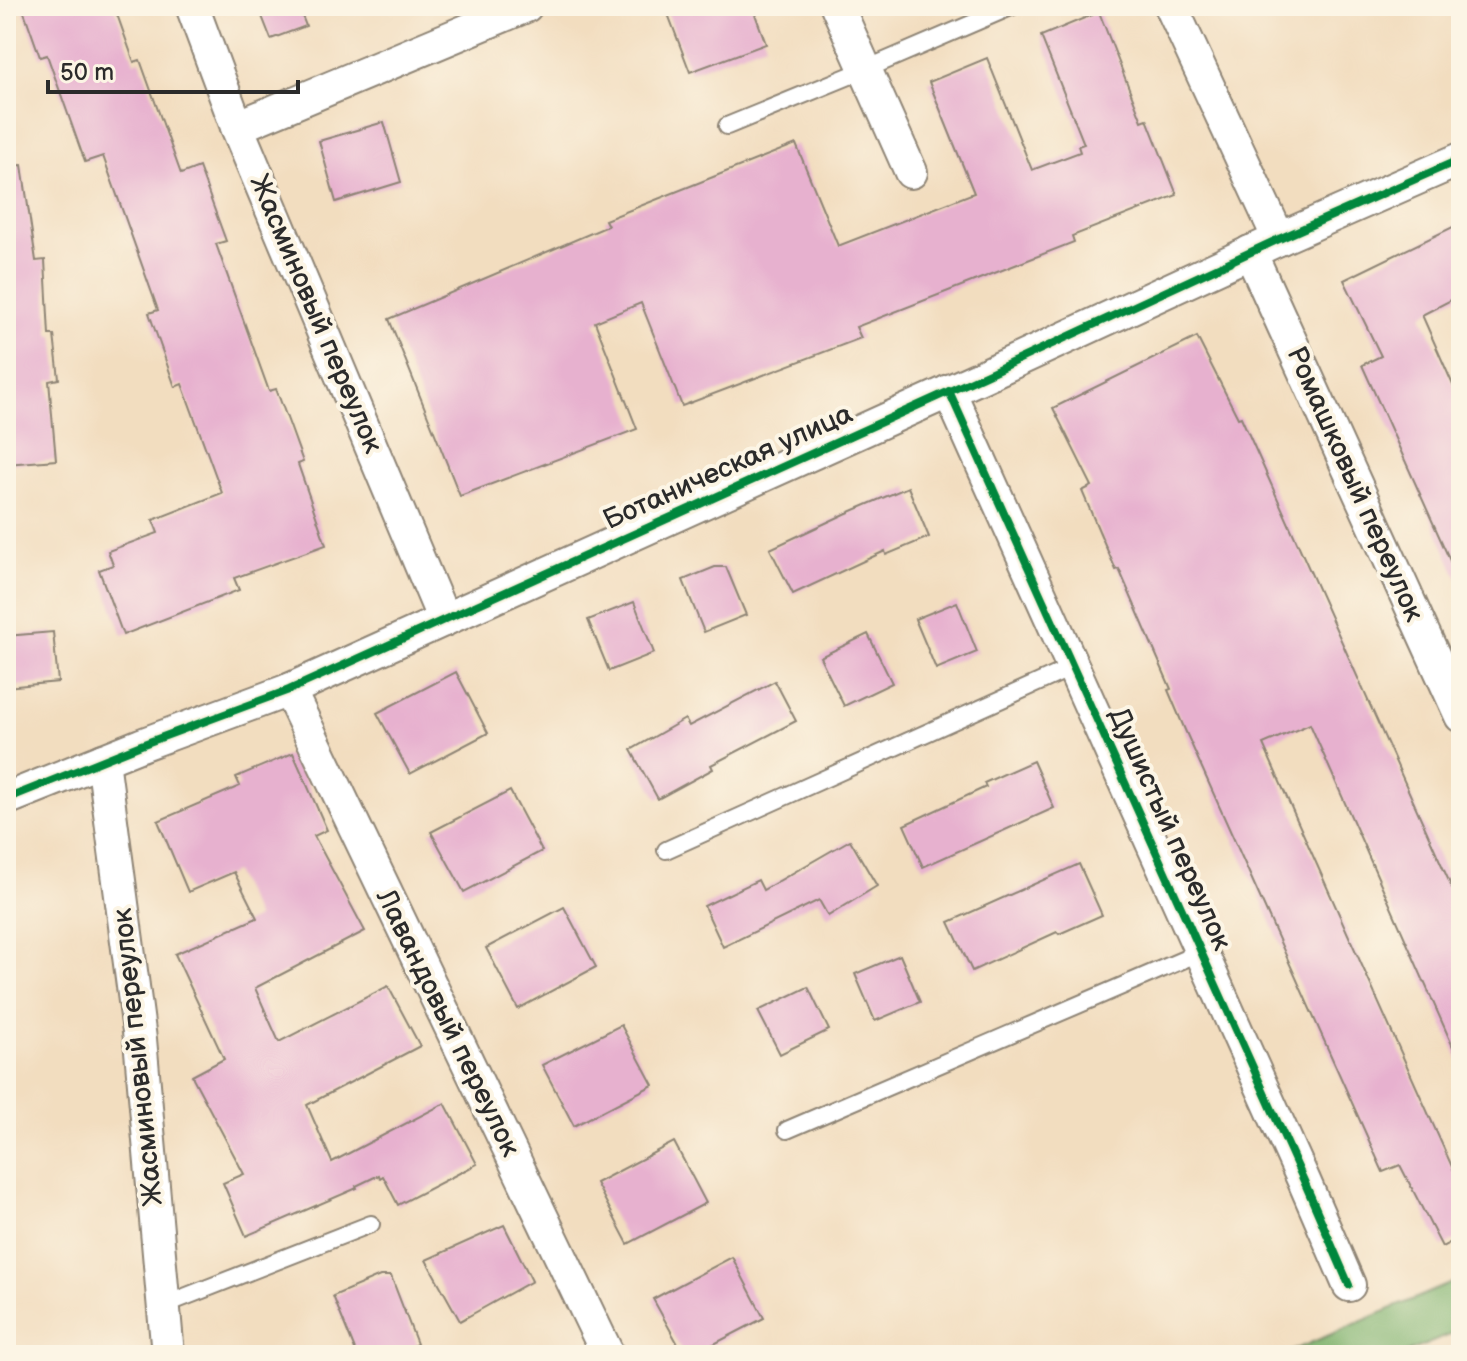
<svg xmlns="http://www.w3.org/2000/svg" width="1467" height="1361" font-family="'Balsamiq Sans',sans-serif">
	<rect width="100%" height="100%" fill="#fcf5e5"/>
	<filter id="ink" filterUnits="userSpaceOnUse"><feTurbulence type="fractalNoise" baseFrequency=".0125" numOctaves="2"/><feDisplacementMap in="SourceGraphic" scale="16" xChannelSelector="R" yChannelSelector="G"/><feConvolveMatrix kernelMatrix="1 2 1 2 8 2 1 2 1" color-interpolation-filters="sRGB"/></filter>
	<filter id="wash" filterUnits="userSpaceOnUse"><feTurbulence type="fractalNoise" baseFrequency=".006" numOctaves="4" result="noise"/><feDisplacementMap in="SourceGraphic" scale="32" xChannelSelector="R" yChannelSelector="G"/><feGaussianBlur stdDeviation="1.8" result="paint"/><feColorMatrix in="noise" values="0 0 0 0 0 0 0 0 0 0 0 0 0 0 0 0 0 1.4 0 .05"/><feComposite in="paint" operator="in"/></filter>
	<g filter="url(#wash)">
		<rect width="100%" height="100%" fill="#f2ddbf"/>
		<path fill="#80b36e" stroke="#566f4c" stroke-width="2" d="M 1461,1279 L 1461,1330 L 1401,1355 L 1282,1355 Z"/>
		<g id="blocks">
			<g fill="#e7b1cf">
				<path d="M 22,6 L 114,6 L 134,62 L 140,60 L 181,174 L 199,167 L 226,241 L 216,244 L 269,391 L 276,389 L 290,426 L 303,462 L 298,464 L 326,545 L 234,578 L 239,590 L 123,635 L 99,570 L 113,565 L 108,551 L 158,533 L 153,520 L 222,493 L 182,384 L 175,387 L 149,313 L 158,310 L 103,156 L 85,162 L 47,55 L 40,57 Z"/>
				<path d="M 258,6 L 298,6 L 306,26 L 271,39 Z"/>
				<path d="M 665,6 L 752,6 L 766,44 L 690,72 Z"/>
				<path d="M 1099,12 L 1142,121 L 1147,119 L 1177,195 L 1072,236 L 1074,242 L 856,327 L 861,338 L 682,406 L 641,303 L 595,322 L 637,429 L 460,496 L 389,319 L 608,226 L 605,220 L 796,144 L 838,246 L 974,193 L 929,82 L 987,58 L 1032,170 L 1080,152 L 1078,146 L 1084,144 L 1041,36 Z"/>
				<path d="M 384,122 L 401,182 L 336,202 L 319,141 Z"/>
				<path d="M 22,165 L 36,261 L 45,260 L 49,335 L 54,335 L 59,379 L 49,381 L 56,460 L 6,464 L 6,166 Z"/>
				<path d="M 1461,223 L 1461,295 L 1422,315 L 1461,403 L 1461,585 L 1362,365 L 1381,356 L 1344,280 Z"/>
				<path d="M 1197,337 L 1238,418 L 1241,417 L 1461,908 L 1461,1065 L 1310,724 L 1263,744 L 1453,1169 L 1461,1165 L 1461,1237 L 1442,1247 L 1400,1165 L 1383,1172 L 1185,730 L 1168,690 L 1171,689 L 1119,569 L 1116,570 L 1099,531 L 1082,491 L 1092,486 L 1053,408 Z"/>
				<path d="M 908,487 L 929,537 L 886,555 L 885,551 L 793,594 L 770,549 L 845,514 Z"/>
				<path d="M 715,567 L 726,567 L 746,615 L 704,632 L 683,580 Z"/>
				<path d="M 634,602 L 654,653 L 609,671 L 588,620 Z"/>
				<path d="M 957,602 L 977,652 L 936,669 L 915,619 Z"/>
				<path d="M 53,632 L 58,682 L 6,687 L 6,636 Z"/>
				<path d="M 868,634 L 892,683 L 844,706 L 820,657 Z"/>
				<path d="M 456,672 L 488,733 L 410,774 L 377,713 Z"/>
				<path d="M 775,681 L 796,721 L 711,765 L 713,769 L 658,799 L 631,750 L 685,719 L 689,726 Z"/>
				<path d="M 293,753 L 327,830 L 314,836 L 365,931 L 255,988 L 279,1042 L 388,986 L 420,1046 L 307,1105 L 332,1162 L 445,1103 L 477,1164 L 398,1205 L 383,1176 L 380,1178 L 379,1175 L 356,1186 L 357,1188 L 246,1236 L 223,1183 L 244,1174 L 192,1076 L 224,1059 L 175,954 L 257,918 L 234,872 L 188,892 L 158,821 L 240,786 L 236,777 Z"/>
				<path d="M 1033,761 L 1054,808 L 923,867 L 904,825 L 986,787 L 984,783 Z"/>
				<path d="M 510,791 L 542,851 L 464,892 L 431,832 Z"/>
				<path d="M 850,840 L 877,886 L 828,916 L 819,900 L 723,947 L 704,906 L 758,880 L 763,890 Z"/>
				<path d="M 1079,864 L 1102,915 L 1059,934 L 1057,932 L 972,971 L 949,922 Z"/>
				<path d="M 564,907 L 596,967 L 518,1009 L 486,948 Z"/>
				<path d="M 900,955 L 920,1002 L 875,1021 L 855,974 Z"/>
				<path d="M 808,987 L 829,1030 L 780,1054 L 758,1011 Z"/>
				<path d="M 621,1025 L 653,1085 L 574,1126 L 542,1065 Z"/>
				<path d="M 674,1142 L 706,1203 L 628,1244 L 596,1183 Z"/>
				<path d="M 504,1225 L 532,1281 L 460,1321 L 426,1260 Z"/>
				<path d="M 732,1257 L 764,1318 L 693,1355 L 684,1355 L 653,1299 Z"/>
				<path d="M 380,1276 L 391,1276 L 417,1344 L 397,1355 L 357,1355 L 333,1296 Z"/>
			</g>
		</g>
	</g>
	<g filter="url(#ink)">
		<use href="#blocks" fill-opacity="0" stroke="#8e8475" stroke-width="2"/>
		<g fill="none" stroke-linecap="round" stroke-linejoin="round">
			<g stroke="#8e8475" stroke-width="20">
				<g id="service">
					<path d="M 727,126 L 864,70 L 1013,6"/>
					<path d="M 666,850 L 1073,667"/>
					<path d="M 787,1130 L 1201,952"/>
					<path d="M 164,1305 L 371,1224"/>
				</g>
			</g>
			<g stroke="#8e8475" stroke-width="36">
				<g id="minor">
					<path d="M 192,6 L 237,127 L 444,620"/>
					<path d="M 837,6 L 911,172"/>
					<path d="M 1171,6 L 1279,239"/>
					<path d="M 237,127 L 526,6"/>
					<path d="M 1250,252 L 1461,716"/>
					<path d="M 949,391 L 1304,1181 L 1349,1285"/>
					<path d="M 289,690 L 608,1355"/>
					<path d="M 103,760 L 140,1039 L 168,1355"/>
					<path d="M 6,799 L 141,745 L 289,690 L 983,376 L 1279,239 L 1461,159"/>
				</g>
			</g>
			<use href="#service" stroke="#fff" stroke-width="16"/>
			<use href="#minor" stroke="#fff" stroke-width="32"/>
			<g stroke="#fcf5e5" stroke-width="13">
				<g id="cycleway">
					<path d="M 949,391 L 1304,1181 L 1349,1285"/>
					<path d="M 6,799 L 141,745 L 289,690 L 983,376 L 1279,239 L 1461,159"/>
				</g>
			</g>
			<use href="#cycleway" stroke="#00873e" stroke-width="8"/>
		</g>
	</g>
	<g text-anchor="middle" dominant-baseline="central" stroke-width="8" stroke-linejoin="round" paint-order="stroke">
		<g font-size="28" fill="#2b2b2b" stroke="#fcf5e5">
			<text transform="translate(316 314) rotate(67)">Жасминовый переулок</text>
			<text transform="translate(728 467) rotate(-24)">Ботаническая улица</text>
			<text transform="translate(1355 484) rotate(66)">Ромашковый переулок</text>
			<text transform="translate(1170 829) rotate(66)">Душистый переулок</text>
			<text transform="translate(448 1023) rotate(64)">Лавандовый переулок</text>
			<text transform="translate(138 1057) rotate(-96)">Жасминовый переулок</text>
		</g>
	</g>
	<rect width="1467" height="1361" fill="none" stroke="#fcf5e5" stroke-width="32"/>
	<path d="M48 80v12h250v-12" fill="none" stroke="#2b2b2b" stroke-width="4"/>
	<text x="60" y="80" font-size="24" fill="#2b2b2b" stroke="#fcf5e5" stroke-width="6" paint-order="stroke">50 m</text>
</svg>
